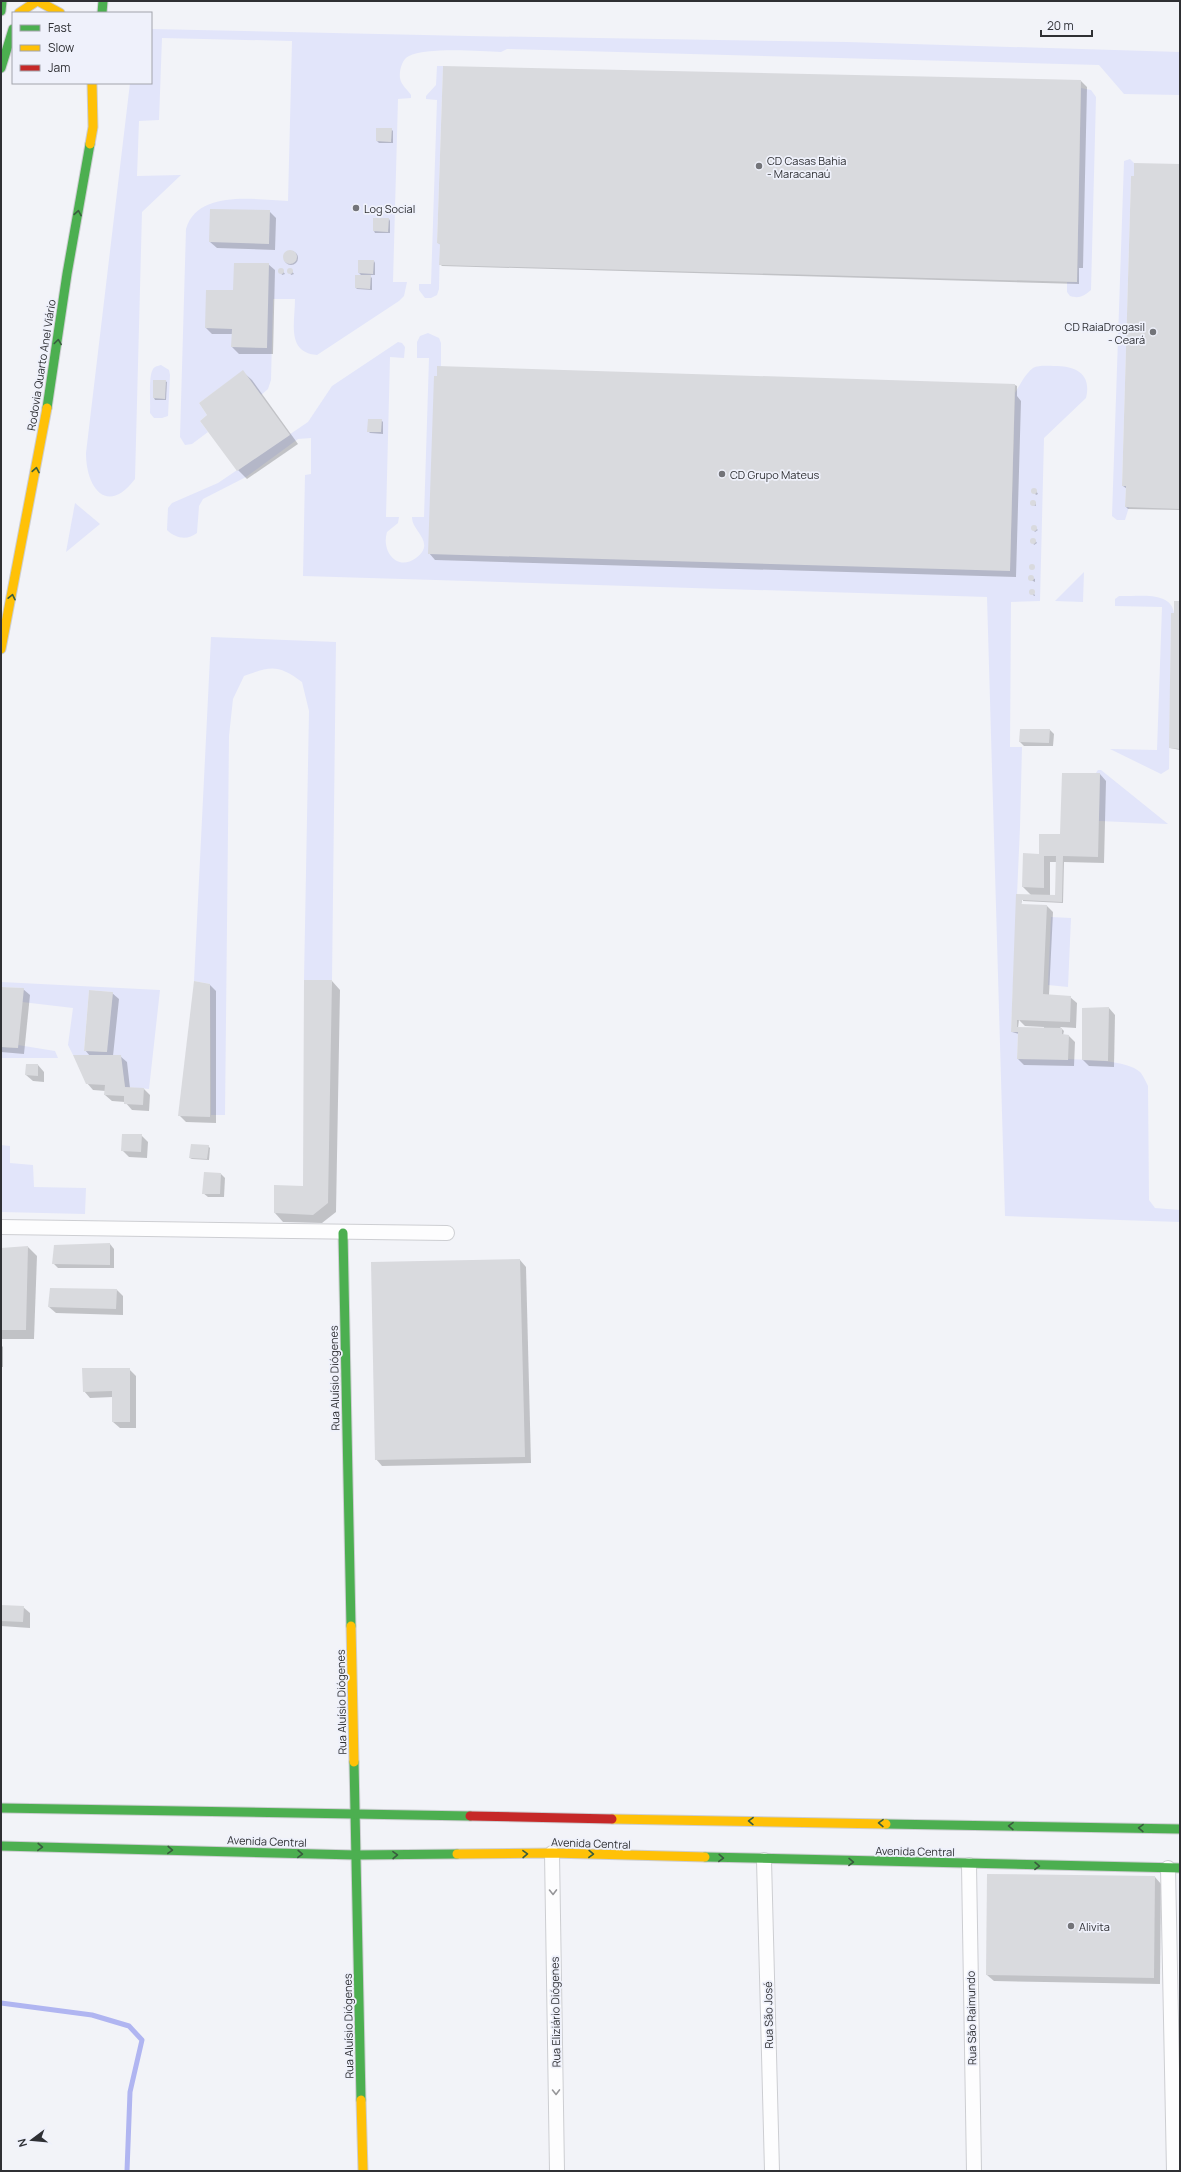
<svg xmlns="http://www.w3.org/2000/svg" width="1181" height="2172" font-family="Manrope,sans-serif">
	<rect width="100%" height="100%" fill="#f2f3f8"/>
	<g fill="#e2e5fa" fill-rule="evenodd">
		<path d="M 151,29 L 469,36 L 847,42 L 1180,52 L 1180,95 L 1124,94 L 1099,65 L 507,49 L 501,52 C 481,51 425,47 409,56 C 402,59 399,71 400,78 C 401,85 407,89 411,95 L 411,98 L 398,99 L 393,282 L 407,282 L 404,296 L 399,301 L 317,355 C 286,352 295,323 295,299 L 273,299 L 271,380 L 268,389 L 261,395 L 243,371 L 199,403 L 207,415 L 200,421 L 208,432 L 192,444 L 185,445 L 180,437 L 186,229 C 198,189 256,200 288,201 L 292,41 L 162,38 L 159,120 L 139,121 L 137,176 L 181,175 L 142,212 L 135,479 C 107,516 86,488 86,453 L 130,83 L 151,83 Z"/>
		<path d="M 437,66 L 443,66 L 437,243 L 440,244 L 439,289 L 437,295 L 431,298 L 425,298 L 419,290 L 419,284 L 431,284 L 437,100 L 426,99 L 426,96 L 436,85 Z"/>
		<path d="M 1081,88 L 1091,90 L 1096,97 L 1091,290 C 1084,296 1079,299 1070,296 L 1067,292 L 1067,282 L 1077,282 Z"/>
		<path d="M 1130,159 L 1134,163 L 1134,176 L 1131,176 L 1122,486 L 1126,486 L 1125,507 L 1129,507 L 1125,520 L 1117,520 L 1112,516 L 1124,161 Z"/>
		<path d="M 428,333 L 439,338 L 441,343 L 441,366 L 1010,570 L 1015,393 C 1020,385 1025,374 1033,368 C 1039,365 1047,366 1054,366 C 1075,366 1092,373 1086,398 L 1044,438 L 1040,601 L 1011,602 L 1010,747 L 1022,747 L 1020,827 L 1011,1032 L 1018,1032 L 1017,1059 C 1043,1060 1122,1055 1140,1072 C 1143,1075 1146,1082 1148,1086 L 1149,1200 L 1155,1208 L 1180,1210 L 1180,1222 L 1005,1216 L 987,597 L 303,576 L 305,475 L 311,474 L 311,438 L 298,439 L 246,477 L 203,499 L 199,506 L 197,533 C 187,541 175,538 167,530 L 168,508 L 172,503 L 218,483 L 308,422 L 332,386 L 398,342 L 402,343 L 405,347 L 404,358 L 390,357 L 386,517 L 399,517 L 398,523 L 387,532 C 381,551 397,572 416,558 C 437,542 411,531 412,517 L 424,517 L 429,358 L 417,358 L 417,342 L 420,336 Z"/>
		<path d="M 161,365 L 169,370 L 170,375 L 168,416 L 162,418 L 154,418 L 150,413 C 151,403 148,377 153,369 C 155,366 158,366 161,365 Z"/>
		<path d="M 75,503 L 100,524 L 66,552 Z"/>
		<path d="M 1084,572 L 1083,602 L 1055,601 Z"/>
		<path d="M 1119,596 C 1136,597 1171,590 1174,613 L 1171,613 L 1169,769 L 1161,774 L 1110,749 L 1157,750 L 1162,607 L 1115,606 L 1115,599 Z"/>
		<path d="M 211,637 L 336,642 L 332,980 L 304,980 L 309,711 L 302,682 C 278,664 271,666 244,676 L 233,699 L 229,736 L 225,1115 L 211,1115 L 210,984 L 194,981 Z"/>
		<path d="M 1098,770 L 1101,770 L 1168,824 L 1099,821 L 1100,774 L 1096,773 Z"/>
		<path d="M 1051,917 L 1071,918 L 1068,987 L 1048,985 Z"/>
		<path d="M 1,982 L 160,990 L 149,1089 L 125,1087 L 120,1055 L 73,1055 L 68,1045 L 73,1008 L 22,1002 L 23,988 L 1,987 ZM 89,990 L 113,992 L 106,1052 L 84,1050 Z"/>
		<path d="M 18,1045 L 55,1051 L 58,1058 L 1,1058 L 1,1047 L 17,1048 Z"/>
		<path d="M 1,1145 L 10,1146 L 10,1163 L 33,1165 L 34,1187 L 86,1188 L 85,1214 L 1,1212 Z"/>
	</g>
	<g fill="#0003" fill-rule="evenodd">
		<path d="M 1081,81 L 1087,87 L 1083,268 L 1079,268 L 1079,284 L 442,266 L 440,264 L 441,245 L 438,243 Z"/>
		<path d="M 391,129 L 393,131 L 393,143 L 379,143 L 377,141 Z"/>
		<path d="M 1180,165 L 1180,510 L 1128,509 L 1126,507 L 1127,489 L 1123,486 Z"/>
		<path d="M 269,211 L 276,218 L 275,250 L 217,248 L 210,242 Z"/>
		<path d="M 389,219 L 390,221 L 390,233 L 375,233 L 374,231 Z"/>
		<circle cx="291" cy="258" r="7"/>
		<path d="M 374,261 L 375,263 L 375,275 L 369,275 L 372,278 L 372,290 L 357,289 L 356,288 L 362,276 L 359,273 Z"/>
		<path d="M 268,264 L 275,270 L 273,354 L 239,354 L 232,347 L 233,334 L 212,334 L 206,328 L 234,291 Z"/>
		<path d="M 280,270 L 282,270 L 285,274 L 282,275 Z"/>
		<path d="M 289,270 L 291,270 L 294,274 L 291,275 Z"/>
		<path d="M 243,372 L 252,380 L 298,444 L 247,479 L 238,470 L 209,415 Z"/>
		<path d="M 165,381 L 167,382 L 166,400 L 155,400 L 154,398 Z"/>
		<path d="M 1015,385 L 1017,386 L 1017,396 L 1021,401 L 1016,577 L 435,560 L 429,553 Z"/>
		<path d="M 381,420 L 383,422 L 383,434 L 370,433 L 368,431 Z"/>
		<path d="M 1035,489 L 1038,494 L 1036,495 L 1033,490 Z"/>
		<path d="M 1034,501 L 1036,503 L 1036,506 L 1032,505 L 1032,502 Z"/>
		<path d="M 1034,527 L 1038,530 L 1035,532 L 1032,528 Z"/>
		<path d="M 1034,539 L 1037,543 L 1034,545 L 1032,540 Z"/>
		<path d="M 1030,577 L 1035,579 L 1035,582 L 1031,580 Z"/>
		<path d="M 1033,591 L 1035,596 L 1034,596 L 1031,592 Z"/>
		<path d="M 1180,602 L 1180,750 L 1170,748 Z"/>
		<path d="M 1050,730 L 1054,734 L 1053,746 L 1024,746 L 1020,742 Z"/>
		<path d="M 1063,774 L 1100,774 L 1106,781 L 1104,863 L 1064,862 L 1063,903 L 1023,901 L 1023,905 L 1047,906 L 1053,912 L 1049,995 L 1070,997 L 1077,1003 L 1076,1028 L 1060,1027 L 1064,1031 L 1063,1035 L 1069,1036 L 1075,1042 L 1074,1066 L 1024,1065 L 1018,1059 L 1019,1034 L 1012,1032 L 1017,895 L 1031,895 L 1023,887 L 1024,854 L 1040,855 L 1061,835 ZM 1050,862 L 1056,862 L 1056,896 L 1050,896 ZM 1023,895 L 1023,905 L 1021,905 ZM 1019,1020 L 1025,1026 L 1044,1027 L 1044,1029 L 1018,1028 Z"/>
		<path d="M 332,981 L 340,990 L 336,1212 L 322,1223 L 283,1222 L 275,1213 L 304,1187 Z"/>
		<path d="M 210,985 L 216,991 L 216,1123 L 186,1122 L 179,1115 Z"/>
		<path d="M 1,988 L 23,989 L 30,995 L 24,1054 L 1,1052 Z"/>
		<path d="M 112,993 L 119,999 L 113,1056 L 120,1056 L 127,1062 L 130,1088 L 144,1089 L 150,1095 L 149,1111 L 132,1110 L 125,1102 L 112,1101 L 105,1095 L 106,1091 L 93,1090 L 87,1083 L 90,1056 L 85,1050 Z"/>
		<path d="M 1109,1008 L 1115,1015 L 1114,1067 L 1089,1066 L 1083,1060 L 1083,1009 Z"/>
		<path d="M 38,1065 L 44,1072 L 44,1082 L 33,1081 L 26,1075 Z"/>
		<path d="M 141,1135 L 148,1142 L 147,1158 L 129,1157 L 122,1150 Z"/>
		<path d="M 208,1146 L 210,1148 L 209,1160 L 192,1159 L 190,1158 Z"/>
		<path d="M 221,1174 L 225,1178 L 224,1197 L 208,1197 L 203,1193 Z"/>
		<path d="M 110,1244 L 114,1249 L 114,1268 L 58,1268 L 54,1264 Z"/>
		<path d="M 28,1247 L 37,1256 L 34,1339 L 1,1339 L 1,1249 Z"/>
		<path d="M 520,1260 L 526,1267 L 531,1463 L 382,1466 L 376,1459 Z"/>
		<path d="M 117,1290 L 123,1296 L 123,1315 L 56,1313 L 49,1307 Z"/>
		<path d="M 1,1345 L 3,1347 L 3,1367 L 1,1367 Z"/>
		<path d="M 129,1369 L 136,1376 L 136,1428 L 120,1428 L 113,1422 L 113,1397 L 90,1398 L 84,1391 Z"/>
		<path d="M 1,1606 L 23,1607 L 30,1613 L 30,1628 L 1,1626 Z"/>
		<path d="M 1155,1877 L 1161,1884 L 1160,1984 L 994,1981 L 987,1975 Z"/>
	</g>
	<g fill="none" stroke-linecap="round" stroke-linejoin="round">
		<path stroke="#b0b5f1" stroke-width="5" d="M 1,2003 L 92,2015 L 129,2026 L 142,2040 L 130,2092 L 127,2171"/>
	</g>
	<g fill="#d9dade">
		<path d="M 443,66 L 1081,80 L 1077,282 L 439,265 L 440,244 L 437,243 Z"/>
		<path d="M 376,128 L 392,128 L 391,142 L 376,141 Z"/>
		<path d="M 1134,163 L 1180,164 L 1180,509 L 1125,507 L 1126,486 L 1122,486 L 1131,176 L 1134,176 Z"/>
		<path d="M 210,209 L 270,210 L 269,244 L 209,242 Z"/>
		<path d="M 373,218 L 389,218 L 388,232 L 373,231 Z"/>
		<circle cx="290" cy="257" r="7"/>
		<path d="M 358,260 L 374,260 L 373,274 L 358,273 Z"/>
		<path d="M 234,263 L 269,263 L 267,348 L 231,347 L 232,329 L 205,328 L 206,290 L 233,290 Z"/>
		<circle cx="281" cy="271" r="3"/>
		<circle cx="290" cy="271" r="3"/>
		<path d="M 355,275 L 371,275 L 370,289 L 355,288 Z"/>
		<path d="M 437,366 L 1015,384 L 1010,571 L 428,554 L 434,376 L 437,376 Z"/>
		<path d="M 243,370 L 290,435 L 237,471 L 200,421 L 207,415 L 199,403 Z"/>
		<path d="M 153,380 L 166,380 L 165,399 L 153,398 Z"/>
		<path d="M 368,419 L 382,419 L 381,432 L 367,432 Z"/>
		<circle cx="1034" cy="491" r="3"/>
		<circle cx="1033" cy="503" r="3"/>
		<circle cx="1034" cy="528" r="3"/>
		<circle cx="1033" cy="541" r="3"/>
		<circle cx="1032" cy="567" r="3"/>
		<circle cx="1031" cy="578" r="3"/>
		<circle cx="1032" cy="592" r="3"/>
		<path d="M 1174,601 L 1180,601 L 1180,749 L 1169,748 L 1171,613 L 1174,613 Z"/>
		<path d="M 1020,729 L 1050,729 L 1049,743 L 1019,742 Z"/>
		<path d="M 1062,773 L 1100,773 L 1098,857 L 1063,856 L 1062,902 L 1022,900 L 1021,904 L 1047,905 L 1043,994 L 1071,996 L 1070,1022 L 1017,1020 L 1017,1027 L 1062,1028 L 1062,1034 L 1069,1035 L 1068,1060 L 1017,1059 L 1018,1032 L 1011,1032 L 1016,894 L 1055,895 L 1056,856 L 1044,856 L 1044,888 L 1022,887 L 1023,853 L 1039,854 L 1039,834 L 1060,834 Z"/>
		<path d="M 304,980 L 332,980 L 328,1203 L 313,1215 L 274,1213 L 274,1185 L 303,1186 Z"/>
		<path d="M 194,981 L 210,984 L 210,1117 L 178,1116 Z"/>
		<path d="M 1,987 L 24,988 L 18,1048 L 1,1047 Z"/>
		<path d="M 89,990 L 113,992 L 107,1052 L 84,1051 Z"/>
		<path d="M 1109,1007 L 1108,1061 L 1082,1060 L 1082,1008 Z"/>
		<path d="M 73,1055 L 121,1055 L 125,1087 L 144,1088 L 143,1105 L 124,1104 L 124,1096 L 104,1095 L 105,1085 L 86,1084 Z"/>
		<path d="M 26,1064 L 38,1064 L 38,1076 L 25,1075 Z"/>
		<path d="M 122,1134 L 142,1134 L 141,1152 L 121,1151 Z"/>
		<path d="M 191,1144 L 209,1145 L 207,1159 L 189,1158 Z"/>
		<path d="M 204,1172 L 221,1173 L 220,1194 L 202,1194 Z"/>
		<path d="M 110,1243 L 110,1265 L 52,1264 L 54,1245 Z"/>
		<path d="M 28,1246 L 26,1330 L 1,1330 L 1,1248 Z"/>
		<path d="M 520,1259 L 525,1457 L 375,1460 L 371,1262 Z"/>
		<path d="M 50,1288 L 117,1289 L 116,1309 L 48,1307 Z"/>
		<path d="M 82,1368 L 130,1368 L 130,1422 L 112,1422 L 112,1391 L 83,1392 Z"/>
		<path d="M 1,1605 L 24,1606 L 23,1622 L 1,1621 Z"/>
		<path d="M 987,1874 L 1155,1876 L 1154,1978 L 986,1975 Z"/>
	</g>
	<g fill="none" stroke-linecap="round" stroke-linejoin="round">
		<g stroke="#cdced2" stroke-width="16">
			<g id="street">
				<path d="M 1,1227 L 447,1233"/>
				<path d="M 552,1853 L 557,2171"/>
				<path d="M 764,1860 L 772,2171"/>
				<path d="M 969,1865 L 974,2171"/>
				<path d="M 1168,1868 L 1174,2171"/>
			</g>
		</g>
		<g stroke="#cdced2" stroke-width="11">
			<g id="fast">
				<path d="M 1,11 L 2,1"/>
				<path d="M 102,13 L 103,1"/>
				<path d="M 1,68 L 13,29"/>
				<path d="M 47,408 L 67,274 L 90,144"/>
				<path d="M 343,1233 L 351,1626"/>
				<path d="M 354,1762 L 361,2100"/>
				<path d="M 1,1808 L 470,1816"/>
				<path d="M 886,1824 L 1180,1829"/>
				<path d="M 1,1846 L 356,1855 L 457,1854"/>
				<path d="M 705,1857 L 1180,1868"/>
			</g>
		</g>
		<g stroke="#cdced2" stroke-width="11">
			<g id="slow">
				<path d="M 38,1 L 60,13"/>
				<path d="M 19,13 L 37,1"/>
				<path d="M 90,144 L 93,127 L 92,83"/>
				<path d="M 1,649 L 47,408"/>
				<path d="M 351,1626 L 354,1762"/>
				<path d="M 612,1819 L 886,1824"/>
				<path d="M 457,1854 L 552,1853 L 705,1857"/>
				<path d="M 361,2100 L 363,2171"/>
			</g>
		</g>
		<g stroke="#cdced2" stroke-width="11">
			<path id="jam" d="M 470,1816 L 612,1819"/>
		</g>
		<use href="#street" stroke="#fdfdfe" stroke-width="14"/>
		<use href="#fast" stroke="#4caf50" stroke-width="9"/>
		<use href="#slow" stroke="#ffc107" stroke-width="9"/>
		<use href="#jam" stroke="#c62828" stroke-width="9"/>
	</g>
	<defs><path id="oneway-chevron" d="M-2-3.5L2.5 0L-2 3.5" fill="none" stroke-width="1.6" stroke-linecap="round" stroke-linejoin="round"/></defs>
	<g stroke="#395c3e">
		<use href="#oneway-chevron" transform="translate(78 213) rotate(-80)"/>
		<use href="#oneway-chevron" transform="translate(58 342) rotate(-82)"/>
		<use href="#oneway-chevron" transform="translate(36 470) rotate(-80)"/>
		<use href="#oneway-chevron" transform="translate(12 597) rotate(-78)"/>
		<use href="#oneway-chevron" transform="translate(751 1821) rotate(-179)"/>
		<use href="#oneway-chevron" transform="translate(881 1823) rotate(-179)"/>
		<use href="#oneway-chevron" transform="translate(1011 1826) rotate(-179)"/>
		<use href="#oneway-chevron" transform="translate(1141 1828) rotate(-179)"/>
		<use href="#oneway-chevron" transform="translate(40 1847) rotate(2)"/>
		<use href="#oneway-chevron" transform="translate(170 1850) rotate(2)"/>
		<use href="#oneway-chevron" transform="translate(300 1854) rotate(2)"/>
		<use href="#oneway-chevron" transform="translate(525 1854) rotate(-1)"/>
		<use href="#oneway-chevron" transform="translate(591 1854) rotate(2)"/>
		<use href="#oneway-chevron" transform="translate(395 1855) rotate(-1)"/>
		<use href="#oneway-chevron" transform="translate(721 1858) rotate(2)"/>
		<use href="#oneway-chevron" transform="translate(851 1862) rotate(1)"/>
		<use href="#oneway-chevron" transform="translate(1037 1866) rotate(1)"/>
	</g>
	<g stroke="#969699">
		<use href="#oneway-chevron" transform="translate(553 1892) rotate(89)"/>
		<use href="#oneway-chevron" transform="translate(556 2092) rotate(89)"/>
	</g>
	<g fill="#737479" stroke="#eff1fb" stroke-width="1.5">
		<circle cx="759" cy="166" r="4"/>
		<circle cx="356" cy="208" r="4"/>
		<circle cx="1153" cy="332" r="4"/>
		<circle cx="722" cy="474" r="4"/>
		<circle cx="1071" cy="1926" r="4"/>
	</g>
	<g text-anchor="middle" dominant-baseline="central" stroke-width="3.5" stroke-linejoin="round" paint-order="stroke">
		<g font-size="11" fill="#2f3034" stroke="#eff1fb" text-anchor="start">
			<text x="767" y="160">CD Casas Bahia<tspan x="767" dy="13">- Maracanaú</tspan></text>
			<text x="364" y="208">Log Social</text>
			<text x="1145" y="326" text-anchor="end">CD RaiaDrogasil<tspan x="1145" dy="13">- Ceará</tspan></text>
			<text x="730" y="474">CD Grupo Mateus</text>
			<text x="1079" y="1926">Alivita</text>
		</g>
		<g font-size="11" fill="#2f3034" stroke="#eff1fb">
			<text transform="translate(41 365) rotate(-81)">Rodovia Quarto Anel Viário</text>
			<text transform="translate(334 1378) rotate(-91)">Rua Aluísio Diógenes</text>
			<text transform="translate(341 1702) rotate(-91)">Rua Aluísio Diógenes</text>
			<text transform="translate(267 1841) rotate(2)">Avenida Central</text>
			<text transform="translate(591 1843) rotate(2)">Avenida Central</text>
			<text transform="translate(915 1851) rotate(1)">Avenida Central</text>
			<text transform="translate(555 2012) rotate(-91)">Rua Eliziário Diógenes</text>
			<text transform="translate(768 2015) rotate(-91)">Rua São José</text>
			<text transform="translate(971 2018) rotate(-91)">Rua São Raimundo</text>
			<text transform="translate(348 2026) rotate(-91)">Rua Aluísio Diógenes</text>
		</g>
	</g>
	<rect width="1181" height="2172" fill="none" stroke="#2f3034" stroke-width="4"/>
	<rect x="12" y="12" width="140" height="72" fill="#eff1fb" stroke="#a2a4ab"/>
	<rect x="20" y="25" width="20" height="6" fill="#4caf50" stroke="#a2a4ab"/>
	<text x="48" y="32" font-size="12" fill="#2f3034">Fast</text>
	<rect x="20" y="45" width="20" height="6" fill="#ffc107" stroke="#a2a4ab"/>
	<text x="48" y="52" font-size="12" fill="#2f3034">Slow</text>
	<rect x="20" y="65" width="20" height="6" fill="#c62828" stroke="#a2a4ab"/>
	<text x="48" y="72" font-size="12" fill="#2f3034">Jam</text>
	<g transform="translate(32 2140) rotate(254)" stroke="#eff1fb" stroke-width="3" paint-order="stroke">
	<path d="M0-3L7 15L0 10L-7 15Z" fill="#2f3034"/>
	<text y="-6" font-size="11" font-weight="bold" text-anchor="middle" fill="#2f3034">N</text>
	</g>
	<path d="M1041 30v6h51v-6" fill="none" stroke="#2f3034" stroke-width="2"/>
	<text x="1047" y="30" font-size="12" fill="#2f3034" stroke="#eff1fb" stroke-width="3" paint-order="stroke">20 m</text>
</svg>
